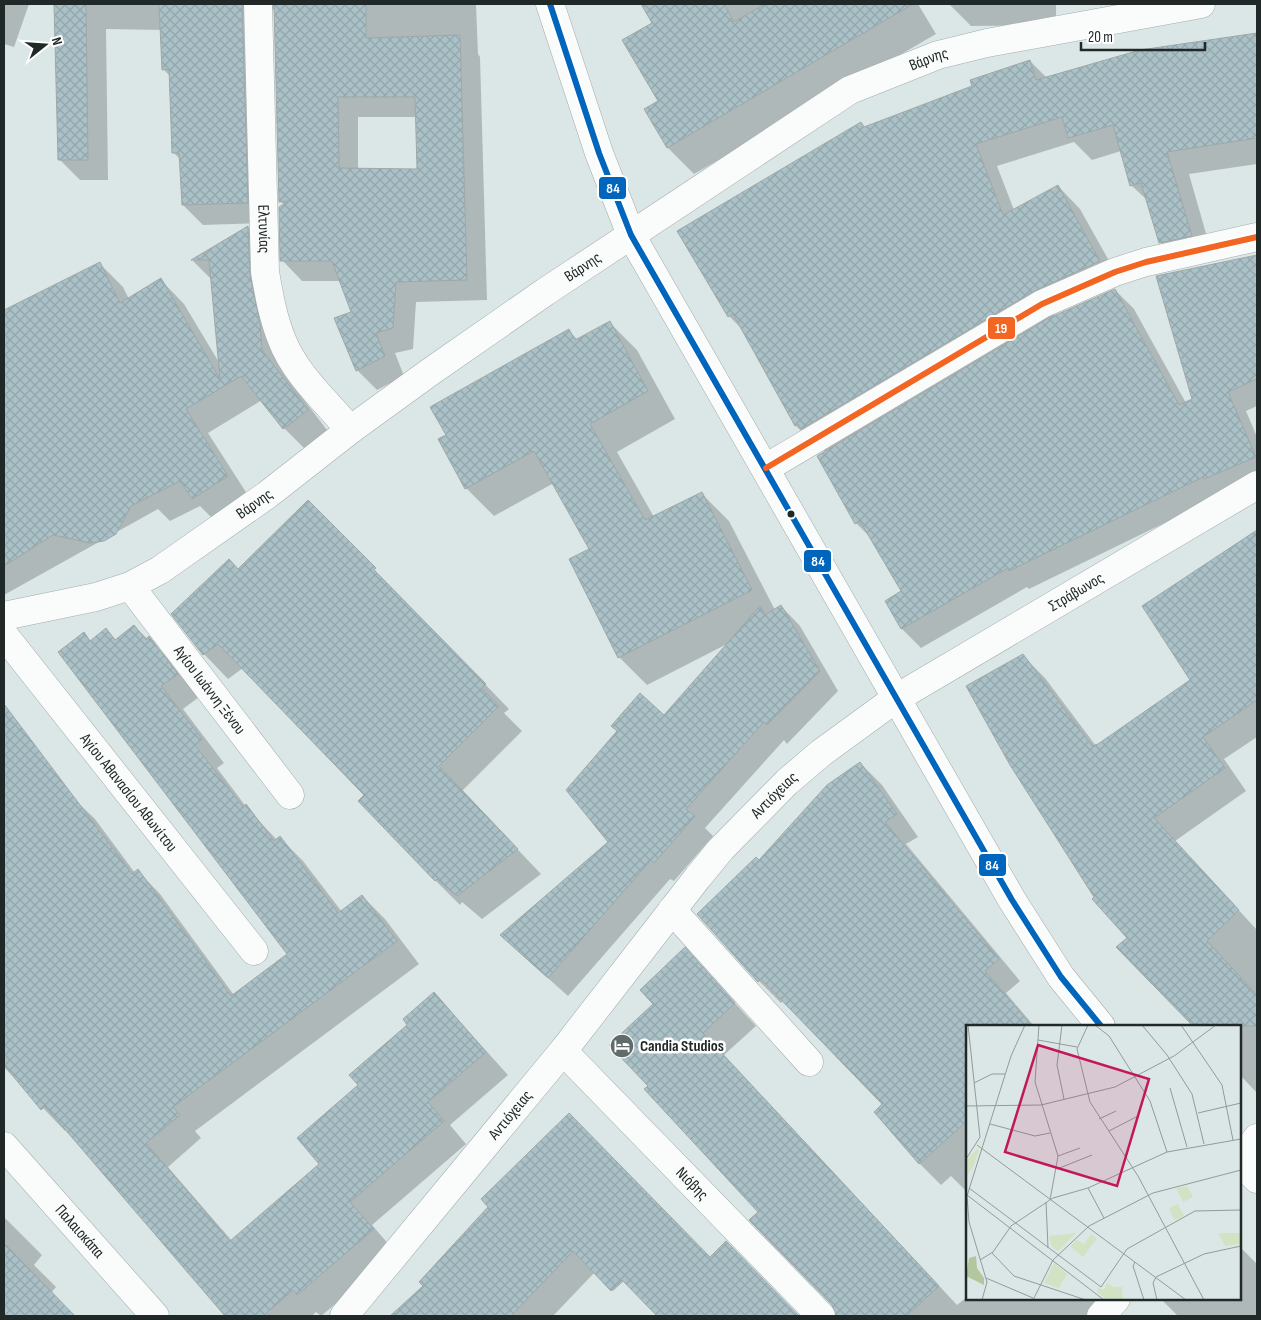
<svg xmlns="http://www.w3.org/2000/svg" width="1261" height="1320" font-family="'Sofia Sans Condensed',sans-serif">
	<defs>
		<pattern id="building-cross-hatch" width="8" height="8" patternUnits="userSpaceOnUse" patternTransform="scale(1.25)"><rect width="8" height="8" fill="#aac1c7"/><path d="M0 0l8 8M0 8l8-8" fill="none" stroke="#92a6ab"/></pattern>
	</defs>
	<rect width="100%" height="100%" fill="#dbe7e6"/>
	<g fill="#0003" fill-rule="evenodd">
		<path d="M 4,4 L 29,4 L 14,47 L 4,44 Z"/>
		<path d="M 55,4 L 476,4 L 478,54 L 480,57 L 487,300 L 416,302 L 413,349 L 395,353 L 404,376 L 377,390 L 357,370 L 353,313 L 341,281 L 302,281 L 282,260 L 284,205 L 280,201 L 275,9 L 270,11 L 267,223 L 203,225 L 183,205 L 181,160 L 174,153 L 171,77 L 163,69 L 162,30 L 106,29 L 108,180 L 80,180 L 60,160 ZM 358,117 L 417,117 L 418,170 L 358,169 Z"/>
		<path d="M 658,4 L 918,4 L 936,34 L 694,174 L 668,148 L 646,109 L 660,102 L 654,23 L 646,11 Z"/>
		<path d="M 949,4 L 1056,4 L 1056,25 L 971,26 Z"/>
		<path d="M 1257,34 L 1257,164 L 1189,174 L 1213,258 L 1182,265 L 1160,242 L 1148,201 L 1131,185 L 1121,151 L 1092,160 L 1074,142 L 997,166 L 1014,210 L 1058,186 L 1080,209 L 1122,284 L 1057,313 L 1048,320 L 1115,290 L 1134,309 L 1186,403 L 1194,400 L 1158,277 L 1257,257 L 1257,406 L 1246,411 L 1257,437 L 1257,483 L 1222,495 L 1029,589 L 1027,587 L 921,648 L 902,629 L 886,601 L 903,592 L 872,539 L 856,523 L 826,452 L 820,447 L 818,448 L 796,426 L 743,330 L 729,316 L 861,123 L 865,128 L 973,87 L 1030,61 L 1047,78 L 1140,51 Z"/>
		<path d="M 248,227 L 271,251 L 285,375 L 330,434 L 308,452 L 284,428 L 262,400 L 208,433 L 251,500 L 216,522 L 200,506 L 170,521 L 158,509 L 4,595 L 4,340 L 18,333 L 100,264 L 123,287 L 129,299 L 161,280 L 184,304 L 220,364 L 212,280 L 193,261 Z"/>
		<path d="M 609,322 L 637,350 L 675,419 L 617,452 L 654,517 L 701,493 L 729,521 L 775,610 L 781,606 L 800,626 L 838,691 L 787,744 L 784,740 L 705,828 L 713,836 L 674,881 L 670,879 L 568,996 L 521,954 L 610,843 L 729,643 L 647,685 L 619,657 L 591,550 L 554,483 L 494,516 L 466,488 L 448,436 L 569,331 L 578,340 Z"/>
		<path d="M 308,501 L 509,709 L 504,713 L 522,731 L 462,791 L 541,874 L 482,919 L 462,902 L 460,905 L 435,880 L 366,795 L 243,668 L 228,679 L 204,654 L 239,571 Z"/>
		<path d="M 1257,532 L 1257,737 L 1224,759 L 1246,791 L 1175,841 L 1257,930 L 1257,1093 L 1240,1075 L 1240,1026 L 1195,1026 L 1118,948 L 1129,938 L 1095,897 L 1023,656 L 1045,678 L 1096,746 L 1192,680 Z"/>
		<path d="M 134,626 L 171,661 L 199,697 L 183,709 L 224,763 L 217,768 L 247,808 L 277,840 L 280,838 L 303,861 L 342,912 L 362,896 L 385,919 L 419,964 L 195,1131 L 201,1138 L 168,1167 L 232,1241 L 321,1165 L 360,1086 L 434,993 L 508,1075 L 450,1125 L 466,1144 L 372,1225 L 396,1253 L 321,1316 L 316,1312 L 312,1316 L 227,1316 L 67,1130 L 65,1131 L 4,1067 L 4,731 L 61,804 L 72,797 L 95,819 L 135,873 L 138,871 L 160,894 L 234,995 L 289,954 L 84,634 L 91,641 L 106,630 L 116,640 Z"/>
		<path d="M 860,763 L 882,785 L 918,837 L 906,844 L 1020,981 L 1006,993 L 1034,1026 L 967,1026 L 967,1192 L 951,1176 L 941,1185 L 919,1163 L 884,1105 L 783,1001 L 781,1003 L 759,981 L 699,914 L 759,862 Z"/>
		<path d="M 685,949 L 756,1026 L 724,1055 L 957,1305 L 967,1297 L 967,1299 L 1102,1299 L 1085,1316 L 837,1316 L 833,1304 L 760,1212 L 650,1086 L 655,1004 Z"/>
		<path d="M 490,1207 L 710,1258 L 748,1265 L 798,1316 L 658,1316 L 624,1281 L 613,1291 L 595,1272 L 553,1316 L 392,1316 L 424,1286 Z"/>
		<path d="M 4,1217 L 42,1255 L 34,1265 L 56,1287 L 51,1293 L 74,1316 L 4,1316 Z"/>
		<path d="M 1240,1247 L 1257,1264 L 1257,1316 L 1178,1316 L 1163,1301 L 1165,1299 L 1240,1299 Z"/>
	</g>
	<g fill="url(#building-cross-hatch)" stroke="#9fa8a8" fill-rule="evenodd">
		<path d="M 54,4 L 86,4 L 88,160 L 58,160 Z"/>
		<path d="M 159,4 L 242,4 L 248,203 L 182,205 L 179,153 L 172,153 L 169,69 L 162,70 Z"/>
		<path d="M 274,4 L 366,4 L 366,38 L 460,35 L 467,280 L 396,282 L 393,328 L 376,333 L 385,356 L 356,371 L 334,318 L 351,312 L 332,261 L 280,261 L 279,207 L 289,201 L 279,202 ZM 338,97 L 415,97 L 417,169 L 339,168 Z"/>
		<path d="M 641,4 L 724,4 L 734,22 L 765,4 L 913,4 L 667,148 L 644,109 L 658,101 L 622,40 L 652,23 Z"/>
		<path d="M 1257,33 L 1257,138 L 1167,152 L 1192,236 L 1159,243 L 1141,183 L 1130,186 L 1113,125 L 1068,138 L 1062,117 L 976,144 L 1003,215 L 1058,185 L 1100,261 L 1034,291 L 801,429 L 798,424 L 795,426 L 733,314 L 728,317 L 677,231 L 861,122 L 864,127 L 972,86 L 970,80 L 1030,60 L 1036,80 L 1140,50 Z"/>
		<path d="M 248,226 L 250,275 L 260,323 L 262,350 L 308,410 L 283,429 L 241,376 L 186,409 L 228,476 L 192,499 L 180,481 L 131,506 L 116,534 L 104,541 L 90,543 L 53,535 L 4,566 L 4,310 L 100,262 L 120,303 L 161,278 L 220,379 L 209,260 L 191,260 Z"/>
		<path d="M 1257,255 L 1257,379 L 1228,392 L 1256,457 L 1204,479 L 1203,477 L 1009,571 L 1008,568 L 901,629 L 885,601 L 901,591 L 860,521 L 855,524 L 817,456 L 1049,318 L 1115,289 L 1179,405 L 1192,399 L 1156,276 Z"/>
		<path d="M 610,321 L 648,391 L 590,424 L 645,520 L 702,492 L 752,590 L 618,658 L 569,559 L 589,549 L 534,451 L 465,489 L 438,439 L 446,435 L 430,407 L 569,329 L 575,340 Z"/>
		<path d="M 308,500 L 376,568 L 374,570 L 486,684 L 481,688 L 499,706 L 439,766 L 518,849 L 457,896 L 437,879 L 435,881 L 358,801 L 364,795 L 218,644 L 203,655 L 171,614 L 229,559 L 238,569 Z"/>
		<path d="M 1257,530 L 1257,700 L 1203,737 L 1225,768 L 1154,818 L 1239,910 L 1207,941 L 1257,995 L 1257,1026 L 1193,1026 L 1116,947 L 1127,938 L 1092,899 L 1094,897 L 1010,765 L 966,686 L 1023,654 L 1092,746 L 1098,744 L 1190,680 L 1142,606 Z"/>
		<path d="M 781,605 L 820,671 L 767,725 L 764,722 L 686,809 L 695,816 L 654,863 L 651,860 L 548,978 L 500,935 L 608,842 L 566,790 L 617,731 L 611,726 L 640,693 L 664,715 L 760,606 L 765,615 Z"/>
		<path d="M 134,625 L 146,640 L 149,636 L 178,674 L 161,686 L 202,739 L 195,745 L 243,807 L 246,804 L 274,841 L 280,836 L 338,913 L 362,895 L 397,941 L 173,1107 L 180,1115 L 146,1143 L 230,1241 L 319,1164 L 297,1138 L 358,1085 L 349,1075 L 407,1025 L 403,1019 L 434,992 L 486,1052 L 428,1102 L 444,1121 L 350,1202 L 374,1229 L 297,1295 L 293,1290 L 263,1316 L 225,1316 L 45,1106 L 41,1110 L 4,1065 L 4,704 L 132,874 L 138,869 L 231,996 L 287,954 L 58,652 L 84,632 L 90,641 L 106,628 L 115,640 Z"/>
		<path d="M 860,762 L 897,814 L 885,822 L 999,959 L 985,971 L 1032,1026 L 967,1026 L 967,1121 L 919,1164 L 874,1112 L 882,1104 L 761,979 L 758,982 L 697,914 L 756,857 L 759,860 L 827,785 Z"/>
		<path d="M 685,947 L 735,1003 L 703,1033 L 939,1286 L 906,1316 L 836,1316 L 832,1305 L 749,1220 L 758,1212 L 644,1089 L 648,1086 L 609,1045 L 653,1004 L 640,990 Z"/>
		<path d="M 569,1113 L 710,1257 L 726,1241 L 799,1316 L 657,1316 L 622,1280 L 611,1291 L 573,1251 L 511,1316 L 390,1316 L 423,1286 L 419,1282 L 488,1207 L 481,1199 Z"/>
		<path d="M 4,1243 L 75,1316 L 4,1316 Z"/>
	</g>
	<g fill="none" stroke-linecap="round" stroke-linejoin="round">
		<g stroke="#a3acab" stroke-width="29">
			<g id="street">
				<path id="s1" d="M 258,4 L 265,272 C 269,295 273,318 282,340 C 295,374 327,402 350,430"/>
				<path d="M 766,468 L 1042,304 L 1115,272 L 1146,262 L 1257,237"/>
				<path id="s2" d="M 130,586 L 290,795"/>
				<path id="s3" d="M 4,616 L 96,597 L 130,586 L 160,570 L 267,495 L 350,430 L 430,372 L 545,292 L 850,90 L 938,55 L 987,43 L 1201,4"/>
				<path id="s4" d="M 4,635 L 254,951"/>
				<path d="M 672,910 L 809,1062"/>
				<path id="s5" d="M 563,1051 L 821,1316"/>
				<path id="s6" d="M 4,1146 L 155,1316"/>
				<path d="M 1240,1159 L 1257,1138"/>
				<path id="s7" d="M 344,1316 L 563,1051 L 698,877 L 721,849 L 787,782 L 821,753 L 895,699 L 1257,485"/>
				<path d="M 1101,1316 L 1116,1299"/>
			</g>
		</g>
		<g stroke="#a3acab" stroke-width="29">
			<g id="secondary">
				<path d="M 550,4 L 599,153 L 631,235 L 1012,900 L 1061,977 L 1101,1026"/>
				<path d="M 1240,1162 L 1257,1179"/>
			</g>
		</g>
		<use href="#street" stroke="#fafbfb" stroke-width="28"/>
		<use href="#secondary" stroke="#fafbfb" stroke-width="28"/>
		<g stroke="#fff" stroke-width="10">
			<path id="bus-1" d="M 550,4 L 599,153 L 631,235 L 1012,900 L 1061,977 L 1101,1026"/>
		</g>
		<g stroke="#fff" stroke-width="10">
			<path id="bus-2" d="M 766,468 L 1042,304 L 1115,272 L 1146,262 L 1257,237"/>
		</g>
		<use href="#bus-1" stroke="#0065bd" stroke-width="6"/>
		<use href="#bus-2" stroke="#f26522" stroke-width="6"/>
	</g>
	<defs>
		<g id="hotel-disc" transform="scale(1.25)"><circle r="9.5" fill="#616b6a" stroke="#fff"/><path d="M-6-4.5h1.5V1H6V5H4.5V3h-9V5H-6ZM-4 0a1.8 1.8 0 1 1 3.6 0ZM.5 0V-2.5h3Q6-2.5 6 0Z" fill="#fff"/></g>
	</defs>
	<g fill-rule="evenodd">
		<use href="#hotel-disc" x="622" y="1046"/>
	</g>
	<circle fill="#202828" stroke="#fff" stroke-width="2" cx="791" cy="514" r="4.5"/>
	<g text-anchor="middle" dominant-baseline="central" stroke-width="5" stroke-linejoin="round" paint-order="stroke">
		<g font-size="16" fill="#202828" stroke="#fff">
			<text stroke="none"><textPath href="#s3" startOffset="1089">Βάρνης</textPath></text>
			<text stroke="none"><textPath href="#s1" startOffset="225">Ελτυνίας</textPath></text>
			<text stroke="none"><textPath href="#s3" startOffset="684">Βάρνης</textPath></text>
			<text stroke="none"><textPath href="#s3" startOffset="279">Βάρνης</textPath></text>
			<text stroke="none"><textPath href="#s7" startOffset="1041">Στράβωνος</textPath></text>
			<text stroke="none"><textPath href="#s2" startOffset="131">Αγίου Ιωάννη Ξένου</textPath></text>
			<text stroke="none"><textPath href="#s4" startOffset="201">Αγίου Αθανασίου Αθωνίτου</textPath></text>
			<text stroke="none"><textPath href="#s7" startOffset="676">Αντιόχειας</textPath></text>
			<text stroke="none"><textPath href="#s7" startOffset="261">Αντιόχειας</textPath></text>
			<text stroke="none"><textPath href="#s5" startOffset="185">Νιόβης</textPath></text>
			<text stroke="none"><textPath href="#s6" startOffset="114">Παλαιοκάπα</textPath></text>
		</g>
		<g font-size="16" font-weight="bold" fill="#202828" stroke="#fff" text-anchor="start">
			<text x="640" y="1046">Candia Studios</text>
		</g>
	</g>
	<g transform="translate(966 1025)">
		<rect width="275" height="275" fill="#dbe7e6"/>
		<path d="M 221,161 L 227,172 L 217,177 L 210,163 ZM 212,179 L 218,191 L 208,195 L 203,183 ZM 110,208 L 92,226 L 86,222 L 83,211 ZM 252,208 L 274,208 L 274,219 L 259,221 ZM 125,209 L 131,213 L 117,232 L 104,221 L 111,215 L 118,219 ZM 88,238 L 101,249 L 93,263 L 78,258 ZM 141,258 L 148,262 L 156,262 L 157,275 L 141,275 L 131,267 L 132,263 L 138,265 Z" fill="#d2e3c4"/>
		<path d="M 10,231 L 11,243 L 18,253 L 18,260 L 0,251 L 3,233 Z" fill="#b3c79f"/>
		<path d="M 11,124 L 13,125 L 7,143 L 0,151 L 0,136 Z" fill="#d2e3c4"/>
		<path fill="none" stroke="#909b9a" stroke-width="1" d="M 73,0 L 69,57 L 92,131 L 84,175M 96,0 L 91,40 L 98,74M 122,0 L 111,24 L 124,77 L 172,151 L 238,275M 129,0 L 143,11 L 184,76 L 201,127M 176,0 L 201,30 L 226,69 L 238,119M 215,0 L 256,60 L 267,115M 72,15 L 111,22M 8,58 L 26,49 L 39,49M 204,63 L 221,122M 0,81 L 75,80 L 149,62 L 208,31 L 250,0M 232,88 L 275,78M 133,94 L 150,86M 24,99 L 69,111 L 84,108M 143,106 L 172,91M 11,120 L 220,275M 92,131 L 114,123M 0,134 L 14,112 L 2,0M 91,144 L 126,130M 3,163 L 135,262 L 161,224 L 229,186 L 275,185M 122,163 L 138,193M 1,170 L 138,275M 80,177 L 82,223M 26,228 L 48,251 L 120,275M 14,235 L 27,227 L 45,201 L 87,173 L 122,163 L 201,127 L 275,114M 169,237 L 167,241 L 178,275M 275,247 L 275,270M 20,253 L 67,273M 16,275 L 21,257 L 3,197 L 1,171 L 45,31 L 59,0M 67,275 L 87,235 L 123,201 L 187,168 L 275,145M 191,275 L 187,258 L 190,252 L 238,229 L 275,221"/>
		<path fill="#c2185b" fill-opacity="0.15" stroke="#c2185b" stroke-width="2.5" d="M 72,20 L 183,54 L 151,161 L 39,127 Z"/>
		<rect width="275" height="275" fill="none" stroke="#202828" stroke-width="2.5"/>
	</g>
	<g stroke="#fff" stroke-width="2">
		<rect x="598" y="176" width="29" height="24" rx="5" fill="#0065bd"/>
		<rect x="987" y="316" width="29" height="24" rx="5" fill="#f26522"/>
		<rect x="803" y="549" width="29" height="24" rx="5" fill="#0065bd"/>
		<rect x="978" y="853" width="29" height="24" rx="5" fill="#0065bd"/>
	</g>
	<g font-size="14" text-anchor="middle" font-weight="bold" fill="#fff">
		<text x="613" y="193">84</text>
		<text x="1001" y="333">19</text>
		<text x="818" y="566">84</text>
		<text x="992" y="870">84</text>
	</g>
	<rect width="1261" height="1320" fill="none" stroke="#202828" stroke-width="10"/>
	<g transform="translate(45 45) rotate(73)" stroke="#ffffff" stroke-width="4" paint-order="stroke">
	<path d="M0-4L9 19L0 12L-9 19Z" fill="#202828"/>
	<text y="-8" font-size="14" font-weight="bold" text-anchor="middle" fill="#202828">N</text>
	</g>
	<path d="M1081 42v8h124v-8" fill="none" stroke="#202828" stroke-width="2.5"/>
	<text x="1088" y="42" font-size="15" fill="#202828" stroke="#ffffff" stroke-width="4" paint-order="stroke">20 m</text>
</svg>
